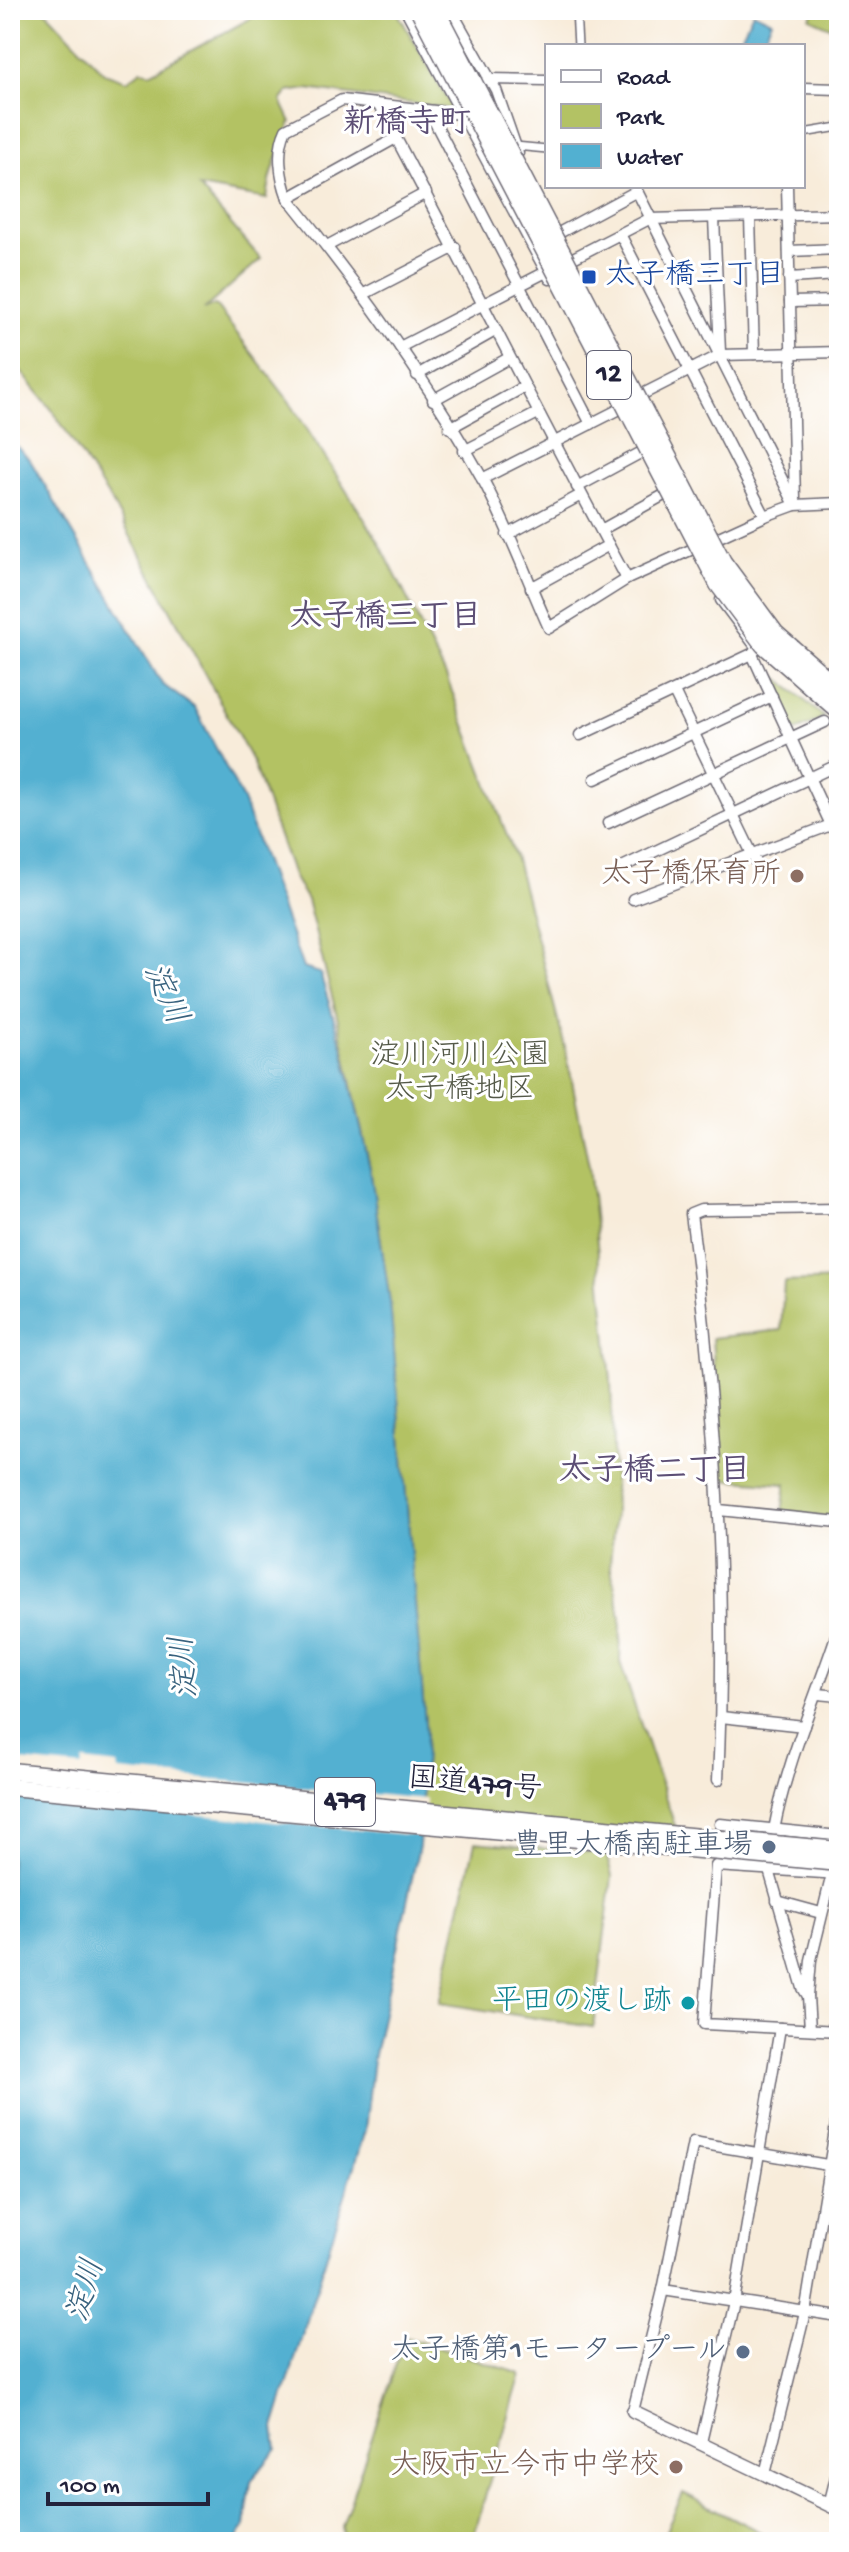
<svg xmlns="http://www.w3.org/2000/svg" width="849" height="2552" font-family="'Gochi Hand','Klee One',sans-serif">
	<rect width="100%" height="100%" fill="#fff"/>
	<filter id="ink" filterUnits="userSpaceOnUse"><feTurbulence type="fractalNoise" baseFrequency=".0125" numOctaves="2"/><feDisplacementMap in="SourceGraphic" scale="16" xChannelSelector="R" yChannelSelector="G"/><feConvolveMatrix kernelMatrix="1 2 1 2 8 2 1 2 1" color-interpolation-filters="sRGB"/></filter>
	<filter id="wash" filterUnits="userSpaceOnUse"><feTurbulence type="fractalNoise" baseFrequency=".006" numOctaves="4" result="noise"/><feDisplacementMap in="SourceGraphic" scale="32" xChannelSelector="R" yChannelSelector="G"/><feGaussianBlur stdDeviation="1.8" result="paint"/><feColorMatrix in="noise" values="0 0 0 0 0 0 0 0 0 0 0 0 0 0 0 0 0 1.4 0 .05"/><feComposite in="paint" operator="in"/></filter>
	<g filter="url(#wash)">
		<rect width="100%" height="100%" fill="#f8ecda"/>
		<g fill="#b3c264" stroke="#6a7250" stroke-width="2">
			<path d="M 10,10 L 45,10 L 104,73 L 127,81 L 141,70 L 150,73 L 266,10 L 396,10 L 453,109 L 307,89 L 288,92 L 281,101 L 291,122 C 281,149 270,170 267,199 L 199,187 L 261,259 L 203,310 L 215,305 L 289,401 L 379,542 L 446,676 L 515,856 L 566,1051 L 589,1166 L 611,1380 L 615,1513 L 610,1563 L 621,1618 L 620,1662 L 680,1841 L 421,1816 L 426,1735 L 390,1302 L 370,1168 L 338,1020 L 307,900 L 294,878 L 252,761 L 113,504 L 53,411 L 10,358 Z"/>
			<path d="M 814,10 L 839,10 L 839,31 L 810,18 Z"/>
			<path d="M 770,671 L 824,717 L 797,731 L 789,726 L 765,674 Z"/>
			<path d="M 839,1280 L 839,1519 L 782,1512 L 786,1484 L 722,1479 L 712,1338 L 781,1330 L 784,1282 Z"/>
			<path d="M 475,1842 L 606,1854 L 612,1876 L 593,2027 L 439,2003 Z"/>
			<path d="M 839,2172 L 839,2216 L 827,2215 L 833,2174 Z"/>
			<path d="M 405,2337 L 521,2374 L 472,2542 L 345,2542 L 342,2527 Z"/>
			<path d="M 683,2493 L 762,2533 L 757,2542 L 661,2542 Z"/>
		</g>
		<g fill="#52b0d1" stroke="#3a6986" stroke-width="2">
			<path d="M 753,12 L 772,21 L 760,46 L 737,46 Z"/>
			<path d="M 10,439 L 30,460 L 162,684 L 195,708 L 242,798 L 303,968 L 320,973 L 343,1049 L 370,1168 L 390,1302 L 426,1735 L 419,1846 L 373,2059 L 365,2130 L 274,2428 L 277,2449 L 251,2481 L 245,2526 L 236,2542 L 10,2542 Z"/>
		</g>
		<path fill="#f8ecda" d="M 10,1760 L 82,1767 L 83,1761 L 118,1765 L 119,1771 L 426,1799 L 423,1842 L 422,1836 L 115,1807 L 114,1813 L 79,1809 L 79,1803 L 10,1797 Z"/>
	</g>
	<g filter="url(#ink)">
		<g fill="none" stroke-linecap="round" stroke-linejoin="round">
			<g stroke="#6d6973" stroke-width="10">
				<g id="pedestrian">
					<path d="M 576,10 L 578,46"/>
					<path d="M 803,133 L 839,127"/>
					<path d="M 515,146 L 547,149"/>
				</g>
			</g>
			<g stroke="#6d6973" stroke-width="13">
				<g id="minor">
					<path d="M 406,10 L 550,279"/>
					<path d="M 451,10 L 496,90 L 518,153"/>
					<path d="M 487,79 L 547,80"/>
					<path d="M 803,88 L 839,89"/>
					<path d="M 379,106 C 463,263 542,423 627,579"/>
					<path d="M 429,111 L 591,424"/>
					<path d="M 460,114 L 342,100 L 286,129 C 276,150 280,177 288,198 C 359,286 427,379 482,478 C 508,526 527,579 549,628 L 627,579 L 765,516 L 795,505 L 839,503"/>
					<path d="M 787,186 L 795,499"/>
					<path d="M 288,198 L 396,138"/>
					<path d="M 750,217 L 754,354"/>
					<path d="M 714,218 L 720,352"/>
					<path d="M 557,234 L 637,191 L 795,505"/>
					<path d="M 620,234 L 765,516"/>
					<path d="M 327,246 L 426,193"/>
					<path d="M 789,251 L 839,249"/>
					<path d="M 789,278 L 839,275"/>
					<path d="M 364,294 L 455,247"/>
					<path d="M 790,302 L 839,301"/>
					<path d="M 400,347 L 649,219 L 839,214"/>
					<path d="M 417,375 L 495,331"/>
					<path d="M 635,398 L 720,355 L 839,352"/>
					<path d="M 433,400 L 509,358"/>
					<path d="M 450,428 L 524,387"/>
					<path d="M 464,451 L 538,413"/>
					<path d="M 482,479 L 620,409"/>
					<path d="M 577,487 L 642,452"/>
					<path d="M 601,530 L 664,495"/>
					<path d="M 507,535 L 581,495"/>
					<path d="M 531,588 L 609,545"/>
					<path d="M 721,600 L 757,648"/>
					<path d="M 752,654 L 831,825"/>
					<path d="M 674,692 L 757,864"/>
					<path d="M 580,735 L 752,654 L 757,648"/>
					<path d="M 595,779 L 772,696"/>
					<path d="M 608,823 L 825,722"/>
					<path d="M 624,866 L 839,764"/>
					<path d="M 633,899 L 839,822"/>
					<path d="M 719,1510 L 839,1522"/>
					<path d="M 818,1694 L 839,1696"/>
					<path d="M 721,1717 L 804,1726"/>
					<path d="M 718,1780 C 727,1591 716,1402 691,1214 L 701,1210 L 839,1208"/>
					<path d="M 720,1824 L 839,1836"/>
					<path d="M 774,1830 C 787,1760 817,1695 839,1627"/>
					<path d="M 769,1870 L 803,1988 L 808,1996 L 810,2029"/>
					<path d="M 839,1874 L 716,1866 L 704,2024 L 839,2031"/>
					<path d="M 777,1901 L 821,1913"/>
					<path d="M 808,1996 L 811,1960 L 832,1874"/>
					<path d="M 663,2290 L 839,2317"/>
					<path d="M 633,2411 L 663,2290 L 693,2142 L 839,2167"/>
					<path d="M 701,2442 L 734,2302 L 780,2028"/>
					<path d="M 765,2474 L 805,2313 L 839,2106"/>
					<path d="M 829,2505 L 839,2465"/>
				</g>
			</g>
			<g stroke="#6d6973" stroke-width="15">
				<path id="tertiary" d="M 633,2411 L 839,2510"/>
			</g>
			<g stroke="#6d6973" stroke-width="19">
				<g id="trunk">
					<path d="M 10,1771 L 679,1835"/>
					<path d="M 10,1787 L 678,1848"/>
				</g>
			</g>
			<use href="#pedestrian" stroke="#fff" stroke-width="7"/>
			<use href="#minor" stroke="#fff" stroke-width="10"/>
			<use href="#tertiary" stroke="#fff" stroke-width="12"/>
			<use href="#trunk" stroke="#fff" stroke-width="16"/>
			<g stroke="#6d6973" stroke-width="19" stroke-linecap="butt">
				<g id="trunk-bridge">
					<path d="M 679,1835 L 839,1850"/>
					<path d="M 678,1848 L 839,1863"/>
				</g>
			</g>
			<g stroke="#6d6973" stroke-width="21" stroke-linecap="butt">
				<g id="motorway-bridge">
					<path d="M 420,10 L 719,584 L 764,644 L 839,710"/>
					<path d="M 435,10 L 722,562 L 775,634 L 839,690"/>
				</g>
			</g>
			<use href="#trunk-bridge" stroke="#fff" stroke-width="16"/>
			<use href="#motorway-bridge" stroke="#fff" stroke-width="18"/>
		</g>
	</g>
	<rect fill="#1a4fb4" stroke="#fff" stroke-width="3" x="581" y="269" width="16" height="16" rx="4"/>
	<g fill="#8d6e63" stroke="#fff" stroke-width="3">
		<circle cx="797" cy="876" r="8"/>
		<circle cx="676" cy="2467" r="8"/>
	</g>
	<g fill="#5c6f8a" stroke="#fff" stroke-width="3">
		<circle cx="769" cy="1847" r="8"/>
		<circle cx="743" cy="2352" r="8"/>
	</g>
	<circle fill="#0f9aa8" stroke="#fff" stroke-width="3" cx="688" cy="2003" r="8"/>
	<g text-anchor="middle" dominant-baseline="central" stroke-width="6" stroke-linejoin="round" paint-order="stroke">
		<g fill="#fff" stroke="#646476" stroke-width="2">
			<rect x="587" y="351" width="44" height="48" rx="6"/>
			<rect x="315" y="1778" width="60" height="48" rx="6"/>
		</g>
		<g font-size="28" font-weight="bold" fill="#22223b">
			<text x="609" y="375">12</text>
			<text x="345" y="1802">479</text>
		</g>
		<g font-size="30" fill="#164399" stroke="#fff" text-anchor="start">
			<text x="605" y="277">太子橋三丁目</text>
		</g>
		<g font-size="30" fill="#785e54" stroke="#fff" text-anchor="end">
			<text x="781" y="876">太子橋保育所</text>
			<text x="660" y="2467">大阪市立今市中学校</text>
		</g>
		<g font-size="30" fill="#555a49" stroke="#fff">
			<text x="460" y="1057">淀川河川公園<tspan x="460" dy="34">太子橋地区</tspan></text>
		</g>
		<g font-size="30" fill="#22223b" stroke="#fff">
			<text transform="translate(475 1786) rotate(5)">国道479号</text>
		</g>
		<g font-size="30" fill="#4e5e75" stroke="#fff" text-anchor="end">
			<text x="753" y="1847">豊里大橋南駐車場</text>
			<text x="727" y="2352">太子橋第1モータープール</text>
		</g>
		<g font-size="30" fill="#0d838f" stroke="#fff" text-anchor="end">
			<text x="672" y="2003">平田の渡し跡</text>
		</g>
		<g font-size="32" font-weight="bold" fill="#5c4e75" stroke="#fff">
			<text x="407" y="125">新橋寺町</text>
			<text x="386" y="619">太子橋三丁目</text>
			<text x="655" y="1473">太子橋二丁目</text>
		</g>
		<g font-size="32" font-style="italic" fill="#38627e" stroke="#fff">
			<text transform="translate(163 995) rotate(65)">淀川</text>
			<text transform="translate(187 1667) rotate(-95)">淀川</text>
			<text transform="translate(88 2291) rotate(-74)">淀川</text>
		</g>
	</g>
	<rect width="849" height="2552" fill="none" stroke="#fff" stroke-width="40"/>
	<rect x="545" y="44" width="260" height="144" fill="#ffffff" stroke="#a7a7b1" stroke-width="2"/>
	<rect x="561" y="70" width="40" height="12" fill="#ffffff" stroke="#a7a7b1" stroke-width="2"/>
	<text x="617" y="84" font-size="24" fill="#22223b">Road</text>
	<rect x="561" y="104" width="40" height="24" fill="#b3c264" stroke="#a7a7b1" stroke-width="2"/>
	<text x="617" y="124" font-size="24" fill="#22223b">Park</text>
	<rect x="561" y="144" width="40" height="24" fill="#52b0d1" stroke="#a7a7b1" stroke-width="2"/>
	<text x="617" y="164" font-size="24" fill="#22223b">Water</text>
	<path d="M48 2492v12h160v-12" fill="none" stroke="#22223b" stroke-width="4"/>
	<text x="60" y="2492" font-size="24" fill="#22223b" stroke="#ffffff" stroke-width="6" paint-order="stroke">100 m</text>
</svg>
